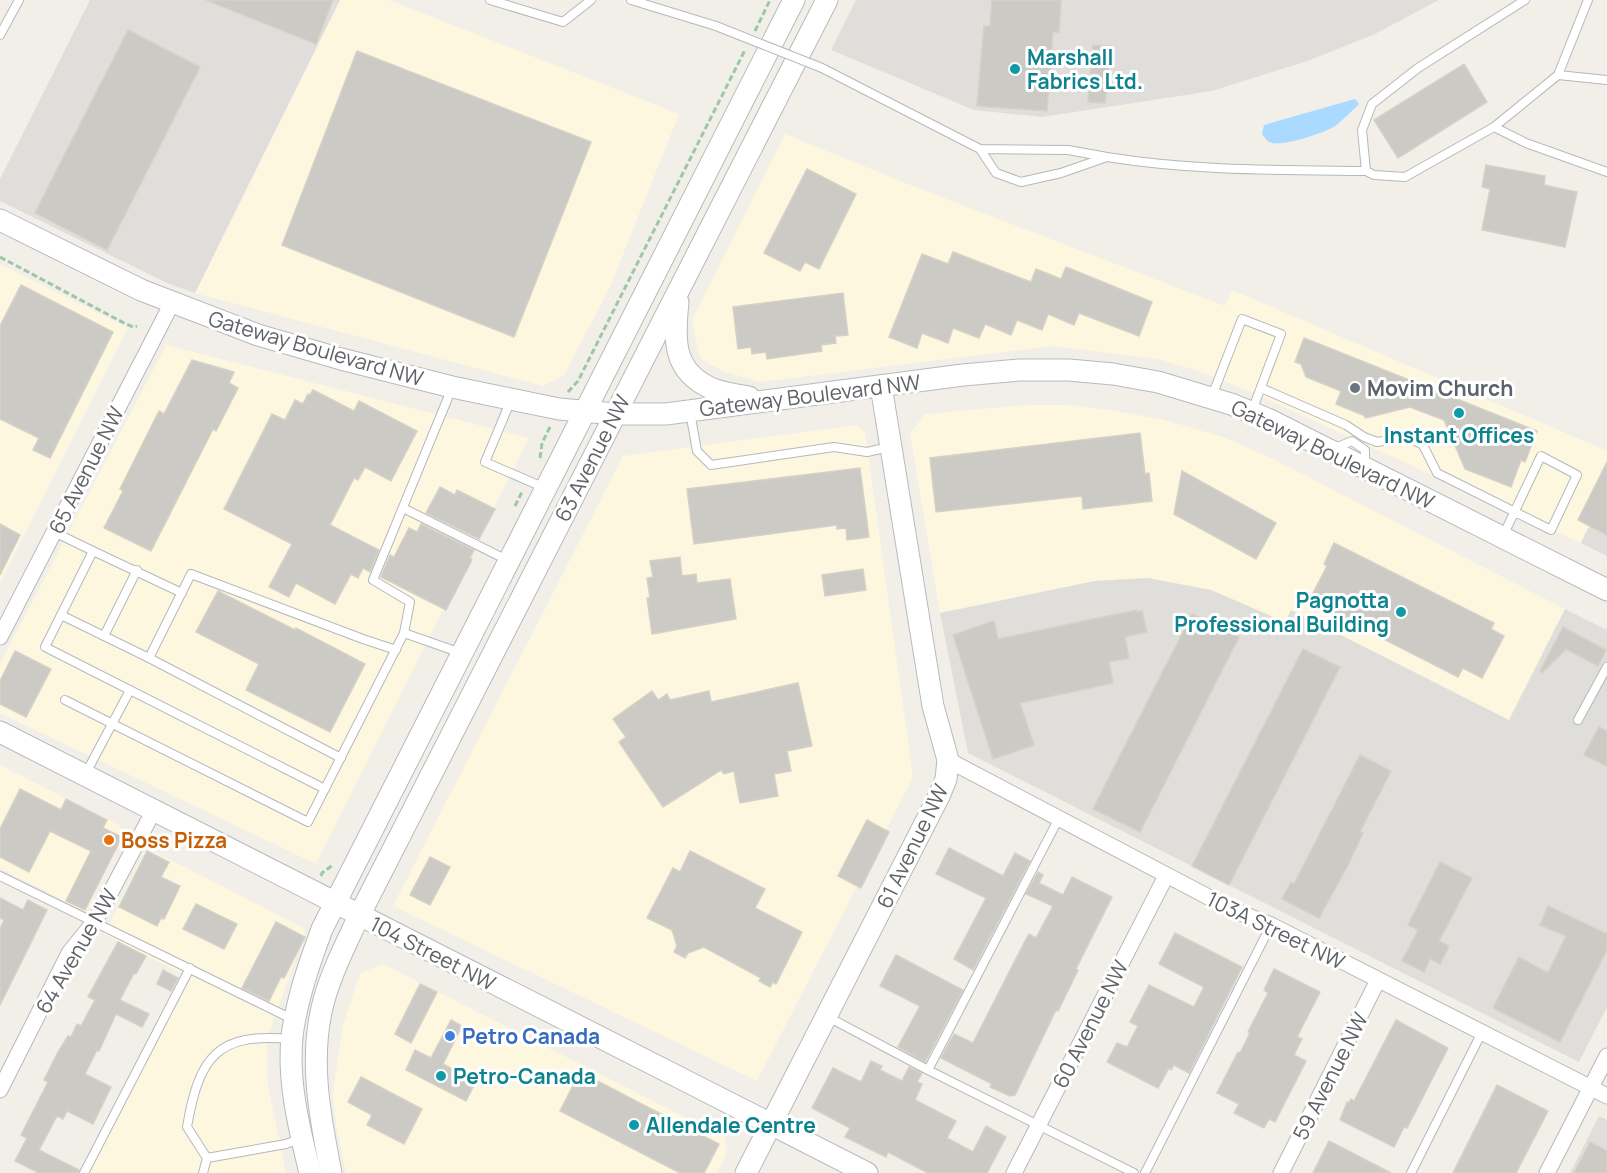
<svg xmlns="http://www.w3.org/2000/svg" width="1607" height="1173" font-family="Manrope,sans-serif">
	<rect width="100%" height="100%" fill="#f1efe8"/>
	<g fill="#fef7e0">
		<path d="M 340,0 L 389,0 L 679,114 L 610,287 L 564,375 L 543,386 L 195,293 Z"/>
		<path d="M 785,134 L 905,183 L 1225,306 L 1232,290 L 1607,451 L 1607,489 L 1581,543 L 1256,394 L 1201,372 L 1158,359 L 1052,346 L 760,382 L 722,371 L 700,358 L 692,320 Z"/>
		<path d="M 0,264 L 128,328 L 0,583 Z"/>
		<path d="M 166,345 L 529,438 L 316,864 L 0,713 L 0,664 Z"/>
		<path d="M 1027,405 L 1067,405 L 1103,409 L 1161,419 L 1223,437 L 1271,458 L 1565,609 L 1509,720 L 1291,610 L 1286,622 L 1211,590 L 1148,578 L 1095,581 L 940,613 L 910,434 L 925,414 Z"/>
		<path d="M 857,425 L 865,433 L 913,777 L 757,1081 L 393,906 L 623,456 Z"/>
		<path d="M 0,765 L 120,826 L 124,836 L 86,912 L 0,868 Z"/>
		<path d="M 147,848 L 304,928 L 305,934 L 267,1038 L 267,1080 L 286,1173 L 89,1173 L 188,977 L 104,934 Z"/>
		<path d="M 383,964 L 724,1137 L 727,1152 L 717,1173 L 346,1173 L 336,1125 L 333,1093 L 343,1025 L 360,973 Z"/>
	</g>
	<g fill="#e0deda">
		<path d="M 90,0 L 340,0 L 195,293 L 167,283 L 0,201 L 0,179 Z"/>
		<path d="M 856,0 L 1439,0 L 1375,34 L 1310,60 L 1212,91 L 1042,117 L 974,110 L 831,50 Z"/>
		<path d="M 1607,489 L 1607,556 L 1581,543 Z"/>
		<path d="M 1148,578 L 1211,590 L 1285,622 L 1291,610 L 1509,720 L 1565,609 L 1607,630 L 1607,1007 L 1579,1062 L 968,753 L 940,613 L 1095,581 Z"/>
		<path d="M 1599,1116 L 1607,1120 L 1607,1173 L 1570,1173 Z"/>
	</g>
	<path fill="#aadaff" d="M 1355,99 L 1359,104 C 1355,108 1340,123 1335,126 C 1324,133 1285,146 1272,143 C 1267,142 1265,138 1262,134 L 1264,125 Z"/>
	<g fill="#cccac5" stroke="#d6d1c6" stroke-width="1.5">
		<path d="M 206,0 L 333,0 L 316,44 Z"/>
		<path d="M 992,0 L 1061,0 L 1059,32 L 1053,32 L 1047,111 L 977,106 L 984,26 L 990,26 Z"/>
		<path d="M 128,30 L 200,67 L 107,250 L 35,213 Z"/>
		<path d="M 1093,45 L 1111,46 L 1105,103 L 1088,102 Z"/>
		<path d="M 357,51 L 591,142 L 514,337 L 282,245 Z"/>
		<path d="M 1464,64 L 1487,102 L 1398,158 L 1374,120 Z"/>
		<path d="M 1486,165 L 1545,176 L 1544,185 L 1577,192 L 1565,247 L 1482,230 L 1490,189 L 1482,187 Z"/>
		<path d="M 807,169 L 856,194 L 819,269 L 805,262 L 800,271 L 764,253 Z"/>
		<path d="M 953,252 L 1031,282 L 1036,269 L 1061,279 L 1066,267 L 1152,302 L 1139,336 L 1079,313 L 1074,325 L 1048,314 L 1042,330 L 1017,320 L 1011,335 L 985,324 L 979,338 L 953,328 L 948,343 L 922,333 L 917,348 L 889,337 L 922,254 L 948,264 Z"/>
		<path d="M 21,285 L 113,332 L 50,458 L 33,450 L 39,438 L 0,419 L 0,326 Z"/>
		<path d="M 843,293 L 848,335 L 835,336 L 836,343 L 821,345 L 822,351 L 767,359 L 766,352 L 752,354 L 751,347 L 738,349 L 733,307 Z"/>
		<path d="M 1304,338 L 1537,431 L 1525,462 L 1521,460 L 1511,487 L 1465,469 L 1444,420 L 1410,407 L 1366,418 L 1363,415 L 1336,404 L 1341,391 L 1306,377 L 1301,364 L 1295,362 Z"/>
		<path d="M 192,360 L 234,372 L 229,383 L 238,388 L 216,431 L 213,429 L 151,551 L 104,528 L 123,491 L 120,489 L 159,411 L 164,414 Z"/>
		<path d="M 313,390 L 354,411 L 359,401 L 417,431 L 391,481 L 365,467 L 358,480 L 354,478 L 330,525 L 379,550 L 370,572 L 363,568 L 358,578 L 351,574 L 335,604 L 296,583 L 289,597 L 269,587 L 292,544 L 224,509 L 272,414 L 285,420 L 295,400 L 303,404 L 308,394 L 310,395 Z"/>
		<path d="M 1140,433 L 1145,474 L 1149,473 L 1152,501 L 1083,509 L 1082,496 L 936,512 L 930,458 Z"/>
		<path d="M 1607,462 L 1607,535 L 1578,520 Z"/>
		<path d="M 860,468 L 869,537 L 847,540 L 846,528 L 837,529 L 837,525 L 694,544 L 687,489 Z"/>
		<path d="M 1182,471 L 1276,523 L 1256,559 L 1174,514 Z"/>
		<path d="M 440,487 L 455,495 L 457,490 L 495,509 L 479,539 L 426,513 Z"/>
		<path d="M 0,524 L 20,535 L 0,575 Z"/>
		<path d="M 421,524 L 474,550 L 470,558 L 472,560 L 446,610 L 381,577 L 390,555 L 394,557 L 409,528 L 417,532 Z"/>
		<path d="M 1334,543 L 1494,623 L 1491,629 L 1504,636 L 1482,678 L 1463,668 L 1458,677 L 1309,601 L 1327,566 L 1324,564 Z"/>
		<path d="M 680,557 L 682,576 L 696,574 L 697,583 L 730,579 L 736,619 L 652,634 L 647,598 L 650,598 L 647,578 L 653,577 L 650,561 Z"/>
		<path d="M 863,569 L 866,590 L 825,596 L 822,575 Z"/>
		<path d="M 218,591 L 295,630 L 296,628 L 365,664 L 330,732 L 246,690 L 259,664 L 196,632 Z"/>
		<path d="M 1137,610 L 1137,612 L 1142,611 L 1147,632 L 1125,637 L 1129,658 L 1109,662 L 1113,683 L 1020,703 L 1034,745 L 993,759 L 953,635 L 994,621 L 998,639 Z"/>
		<path d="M 1192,614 L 1239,637 L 1140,832 L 1093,809 Z"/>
		<path d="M 1563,627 L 1606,650 L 1598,666 L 1566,649 L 1542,673 L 1540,671 Z"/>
		<path d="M 1303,649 L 1340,667 L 1229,885 L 1192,866 Z"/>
		<path d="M 15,651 L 51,669 L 26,717 L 0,704 L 0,681 Z"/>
		<path d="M 798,683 L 812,746 L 787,751 L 791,771 L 774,774 L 778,796 L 740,803 L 734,771 L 724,774 L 721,770 L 663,807 L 619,742 L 626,737 L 613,719 L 652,691 L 658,700 L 667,694 L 670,700 L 709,691 L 711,702 Z"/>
		<path d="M 1599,727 L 1607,731 L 1607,766 L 1584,755 Z"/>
		<path d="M 1360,755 L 1391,771 L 1360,832 L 1363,833 L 1347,867 L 1319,918 L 1282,899 L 1291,882 L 1294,884 Z"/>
		<path d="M 20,789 L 61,810 L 66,799 L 107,820 L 103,828 L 122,837 L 85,910 L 66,901 L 91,851 L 50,831 L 29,872 L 0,857 L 0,829 Z"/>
		<path d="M 867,820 L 889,832 L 861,888 L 838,876 Z"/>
		<path d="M 949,848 L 1003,876 L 1015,853 L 1030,861 L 973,970 L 954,959 L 986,898 L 936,874 Z"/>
		<path d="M 147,851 L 169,862 L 161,877 L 180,886 L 164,919 L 161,918 L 157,926 L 119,907 Z"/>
		<path d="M 690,851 L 765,889 L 755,908 L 802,932 L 776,984 L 773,982 L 770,987 L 759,981 L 761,978 L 704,947 L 688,953 L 685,958 L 674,952 L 677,946 L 672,930 L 647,918 L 673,868 L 680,872 Z"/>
		<path d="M 430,857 L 450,867 L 430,905 L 410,895 Z"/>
		<path d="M 1440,862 L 1472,878 L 1439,941 L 1449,946 L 1440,964 L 1430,959 L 1424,972 L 1402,961 L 1418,930 L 1408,925 Z"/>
		<path d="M 1038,872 L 1043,875 L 1039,883 L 1063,895 L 1072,877 L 1112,897 L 1076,969 L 1078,970 L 1058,1011 L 1056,1010 L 1015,1095 L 1010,1096 L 990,1087 L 992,1084 L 941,1058 L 954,1034 L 973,1043 L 1024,943 L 1029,934 L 1036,938 L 1053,906 L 1026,894 Z"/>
		<path d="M 0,898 L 23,910 L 28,900 L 47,910 L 0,1005 L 0,929 L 4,920 L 0,918 Z"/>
		<path d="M 196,904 L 237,924 L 224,949 L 183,929 Z"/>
		<path d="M 1548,906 L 1607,934 L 1607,950 L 1560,1042 L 1493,1008 L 1519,957 L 1548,973 L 1566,936 L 1540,925 Z"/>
		<path d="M 276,922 L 305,937 L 284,978 L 281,977 L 269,1001 L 242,988 Z"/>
		<path d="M 1175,933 L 1242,967 L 1189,1073 L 1174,1065 L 1171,1070 L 1169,1068 L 1158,1088 L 1107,1062 L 1117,1043 L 1127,1047 L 1138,1026 L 1130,1022 L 1149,985 L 1194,1007 L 1204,987 L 1159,964 Z"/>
		<path d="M 118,942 L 146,956 L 136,974 L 134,973 L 120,1000 L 149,1014 L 142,1027 L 116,1014 L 99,1051 L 97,1050 L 85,1074 L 111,1087 L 93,1124 L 67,1111 L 63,1119 L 57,1116 L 39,1150 L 79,1170 L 78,1173 L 39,1173 L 15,1161 L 27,1138 L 21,1135 L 48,1082 L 44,1080 L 58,1052 L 68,1036 L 71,1037 L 77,1024 L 81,1026 L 95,1000 L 88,997 Z"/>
		<path d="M 896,955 L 963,990 L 925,1062 L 898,1047 L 920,1006 L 880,986 Z"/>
		<path d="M 1274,969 L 1320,992 L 1297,1037 L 1302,1039 L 1294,1055 L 1306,1061 L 1275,1122 L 1269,1119 L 1264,1128 L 1234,1113 L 1239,1104 L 1217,1093 L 1238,1052 L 1240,1053 L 1250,1033 L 1248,1032 L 1268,993 L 1264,990 Z"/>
		<path d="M 163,970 L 178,978 L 171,991 L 157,984 Z"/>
		<path d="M 420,984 L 437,992 L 411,1043 L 395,1034 Z"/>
		<path d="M 451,1020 L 462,1026 L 443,1064 L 476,1081 L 466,1101 L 406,1070 L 415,1050 L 431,1058 Z"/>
		<path d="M 1396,1020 L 1448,1048 L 1407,1128 L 1404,1127 L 1394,1147 L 1340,1120 L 1347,1102 L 1349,1103 L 1351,1099 L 1354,1101 Z"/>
		<path d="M 871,1061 L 882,1066 L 880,1070 L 902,1081 L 909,1067 L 922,1073 L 917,1082 L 922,1084 L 915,1100 L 956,1121 L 947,1138 L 973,1152 L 986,1126 L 1006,1137 L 987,1173 L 928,1173 L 888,1152 L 886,1157 L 845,1137 L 850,1128 L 812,1108 L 833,1068 L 861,1082 Z"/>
		<path d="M 580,1072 L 719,1144 L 704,1173 L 680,1173 L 560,1111 Z"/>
		<path d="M 361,1077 L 422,1109 L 404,1144 L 367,1125 L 372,1115 L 348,1102 Z"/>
		<path d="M 1497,1085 L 1548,1111 L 1516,1173 L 1453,1173 Z"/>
		<path d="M 1329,1141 L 1391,1173 L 1313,1173 Z"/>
		<path d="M 1590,1142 L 1607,1151 L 1607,1173 L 1574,1173 Z"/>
	</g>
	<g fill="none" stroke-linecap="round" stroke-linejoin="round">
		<g stroke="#b5b8bc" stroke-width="10">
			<g id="lane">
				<path d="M 490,0 L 563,22 L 591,0"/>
				<path d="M 631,0 L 716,26"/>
				<path d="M 1525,0 L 1418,68 L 1372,104 L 1362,130 L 1366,171 L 1374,175 L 1405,177 L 1494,127 L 1526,143 L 1607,172"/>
				<path d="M 0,35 L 19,0"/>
				<path d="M 822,68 L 980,149 L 1068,150 L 1107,157 L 1061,173 L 1021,182 L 996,173 L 980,149"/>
				<path d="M 1558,75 L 1588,0"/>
				<path d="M 1494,127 L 1558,75 L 1607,80"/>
				<path d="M 1107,157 C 1193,171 1280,170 1366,171"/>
				<path d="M 1261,388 L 1346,425 L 1364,437 L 1377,442 L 1408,437 L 1423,445 L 1437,473 L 1551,530 L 1577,475 L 1541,456 L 1503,536"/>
				<path d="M 1212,396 L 1242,319 L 1281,334 L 1252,411"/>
				<path d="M 511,400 L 485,462 L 545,488"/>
				<path d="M 690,412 L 697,451 L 711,465 L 834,447 L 867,452 L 889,447"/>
				<path d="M 1335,448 L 1352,441 L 1365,450 L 1365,465"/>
				<path d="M 403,508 L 509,561"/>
				<path d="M 54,532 L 93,551"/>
				<path d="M 182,593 L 93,551 L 61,615 L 149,658 L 341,758"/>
				<path d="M 61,615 L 45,647 L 325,789"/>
				<path d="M 404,633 L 410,602 L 373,580 L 452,388"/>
				<path d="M 104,636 L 137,570"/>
				<path d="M 149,658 L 191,574 L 363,639 L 396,650"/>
				<path d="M 65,700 L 308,822 L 404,633 L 461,653"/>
				<path d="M 1578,720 L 1607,667"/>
				<path d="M 85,775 L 130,690"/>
				<path d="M 0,876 L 292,1019"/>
				<path d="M 828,1017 L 928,1070 L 1134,1173"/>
				<path d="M 928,1070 L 1059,818"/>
				<path d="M 207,1158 L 187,1127 C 199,1057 217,1032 291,1039"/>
				<path d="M 84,1173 L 190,968"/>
				<path d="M 203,1173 L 207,1158 L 286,1144 L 300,1139"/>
				<path d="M 1145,1173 L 1271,925"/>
				<path d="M 1411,1173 L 1482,1032"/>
			</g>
		</g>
		<g stroke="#b5b8bc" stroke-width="17">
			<g id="street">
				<path d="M 0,637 L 172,303"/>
				<path d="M 948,760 L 1233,910 L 1271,925 L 1607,1096"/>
				<path d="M 0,1090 L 69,953 L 94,922 L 105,903 L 153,812"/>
				<path d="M 1014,1173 L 1166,876"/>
				<path d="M 1281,1173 L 1378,980"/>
				<path d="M 1547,1173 L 1607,1056"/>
			</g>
		</g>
		<g stroke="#b6babf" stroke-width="23">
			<g id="secondary">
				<path d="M 0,220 L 141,290 L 258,335 L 341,359 L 452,387 L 559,409 L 615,414 L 666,414 L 963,375 L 1019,370 L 1069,370 L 1113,374 L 1158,382 L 1231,404 L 1270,420 L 1607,590"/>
				<path d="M 678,302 C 674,339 672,372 713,389 C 724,393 737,395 749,397"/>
				<path d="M 0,732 L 867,1173"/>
				<path d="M 310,1173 C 298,1124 284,1068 295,1018 C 301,987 311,959 322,929 L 794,0"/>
				<path d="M 331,1173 C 320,1117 308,1057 324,1000 C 332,971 346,944 359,916 L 827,0"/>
				<path d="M 746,1173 L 939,796 L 946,779 L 948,760 L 933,706 L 881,386"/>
			</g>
		</g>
		<g stroke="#9cc7a9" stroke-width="3" stroke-dasharray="6 3" stroke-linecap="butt">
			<path d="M 755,31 L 770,0"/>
			<path d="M 0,257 L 124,323 L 133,327 L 137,326"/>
			<path d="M 568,392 L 578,381 L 745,50"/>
			<path d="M 540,458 L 542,443 L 551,425"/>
			<path d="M 515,506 L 523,490"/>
			<path d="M 321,876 L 322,873 L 333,865"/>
		</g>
		<use href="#lane" stroke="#fff" stroke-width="8"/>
		<use href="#street" stroke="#fff" stroke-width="15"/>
		<use href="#secondary" stroke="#fff" stroke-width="21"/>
		<g stroke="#b5b8bc" stroke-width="10" stroke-linecap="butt">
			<path id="lane-bridge" d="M 716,26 L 822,68"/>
		</g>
		<use href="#lane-bridge" stroke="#fff" stroke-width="8"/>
	</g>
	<g fill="#0f9aa8" stroke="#fff" stroke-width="2">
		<circle cx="1015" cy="69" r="6"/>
		<circle cx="1459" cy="413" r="6"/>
		<circle cx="1401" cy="612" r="6"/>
		<circle cx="441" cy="1076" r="6"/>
		<circle cx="634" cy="1125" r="6"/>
	</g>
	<circle fill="#6b7280" stroke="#fff" stroke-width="2" cx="1355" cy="388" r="6"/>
	<circle fill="#e8710a" stroke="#fff" stroke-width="2" cx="109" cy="840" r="6"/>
	<circle fill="#3f7fe0" stroke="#fff" stroke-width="2" cx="450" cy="1036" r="6"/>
	<g text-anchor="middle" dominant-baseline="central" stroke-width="6" stroke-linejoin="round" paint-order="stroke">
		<g font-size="21" font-weight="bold" fill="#0d838f" stroke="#fff" text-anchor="start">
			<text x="1027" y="57">Marshall<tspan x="1027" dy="24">Fabrics Ltd.</tspan></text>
			<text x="1459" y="435" text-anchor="middle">Instant Offices</text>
			<text x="1389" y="600" text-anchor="end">Pagnotta<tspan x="1389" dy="24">Professional Building</tspan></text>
			<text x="453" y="1076">Petro-Canada</text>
			<text x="646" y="1125">Allendale Centre</text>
		</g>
		<g font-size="21" fill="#5f6368" stroke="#fff">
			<text transform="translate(316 348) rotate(16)">Gateway Boulevard NW</text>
			<text transform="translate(810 395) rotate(-7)">Gateway Boulevard NW</text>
			<text transform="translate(1333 454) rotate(26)">Gateway Boulevard NW</text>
			<text transform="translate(592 458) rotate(-63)">63 Avenue NW</text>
			<text transform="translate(86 470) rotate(-63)">65 Avenue NW</text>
			<text transform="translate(912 846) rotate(-64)">61 Avenue NW</text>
			<text transform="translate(1276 930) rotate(26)">103A Street NW</text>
			<text transform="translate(76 951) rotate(-60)">64 Avenue NW</text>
			<text transform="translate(433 953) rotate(27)">104 Street NW</text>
			<text transform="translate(1090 1024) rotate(-63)">60 Avenue NW</text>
			<text transform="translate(1330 1076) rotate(-63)">59 Avenue NW</text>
		</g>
		<g font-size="21" font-weight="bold" fill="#5b616d" stroke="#fff" text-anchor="start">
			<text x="1367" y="388">Movim Church</text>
		</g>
		<g font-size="21" font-weight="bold" fill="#c56008" stroke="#fff" text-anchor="start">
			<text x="121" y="840">Boss Pizza</text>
		</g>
		<g font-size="21" font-weight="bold" fill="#366cbe" stroke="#fff" text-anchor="start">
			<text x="462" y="1036">Petro Canada</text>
		</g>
	</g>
</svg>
